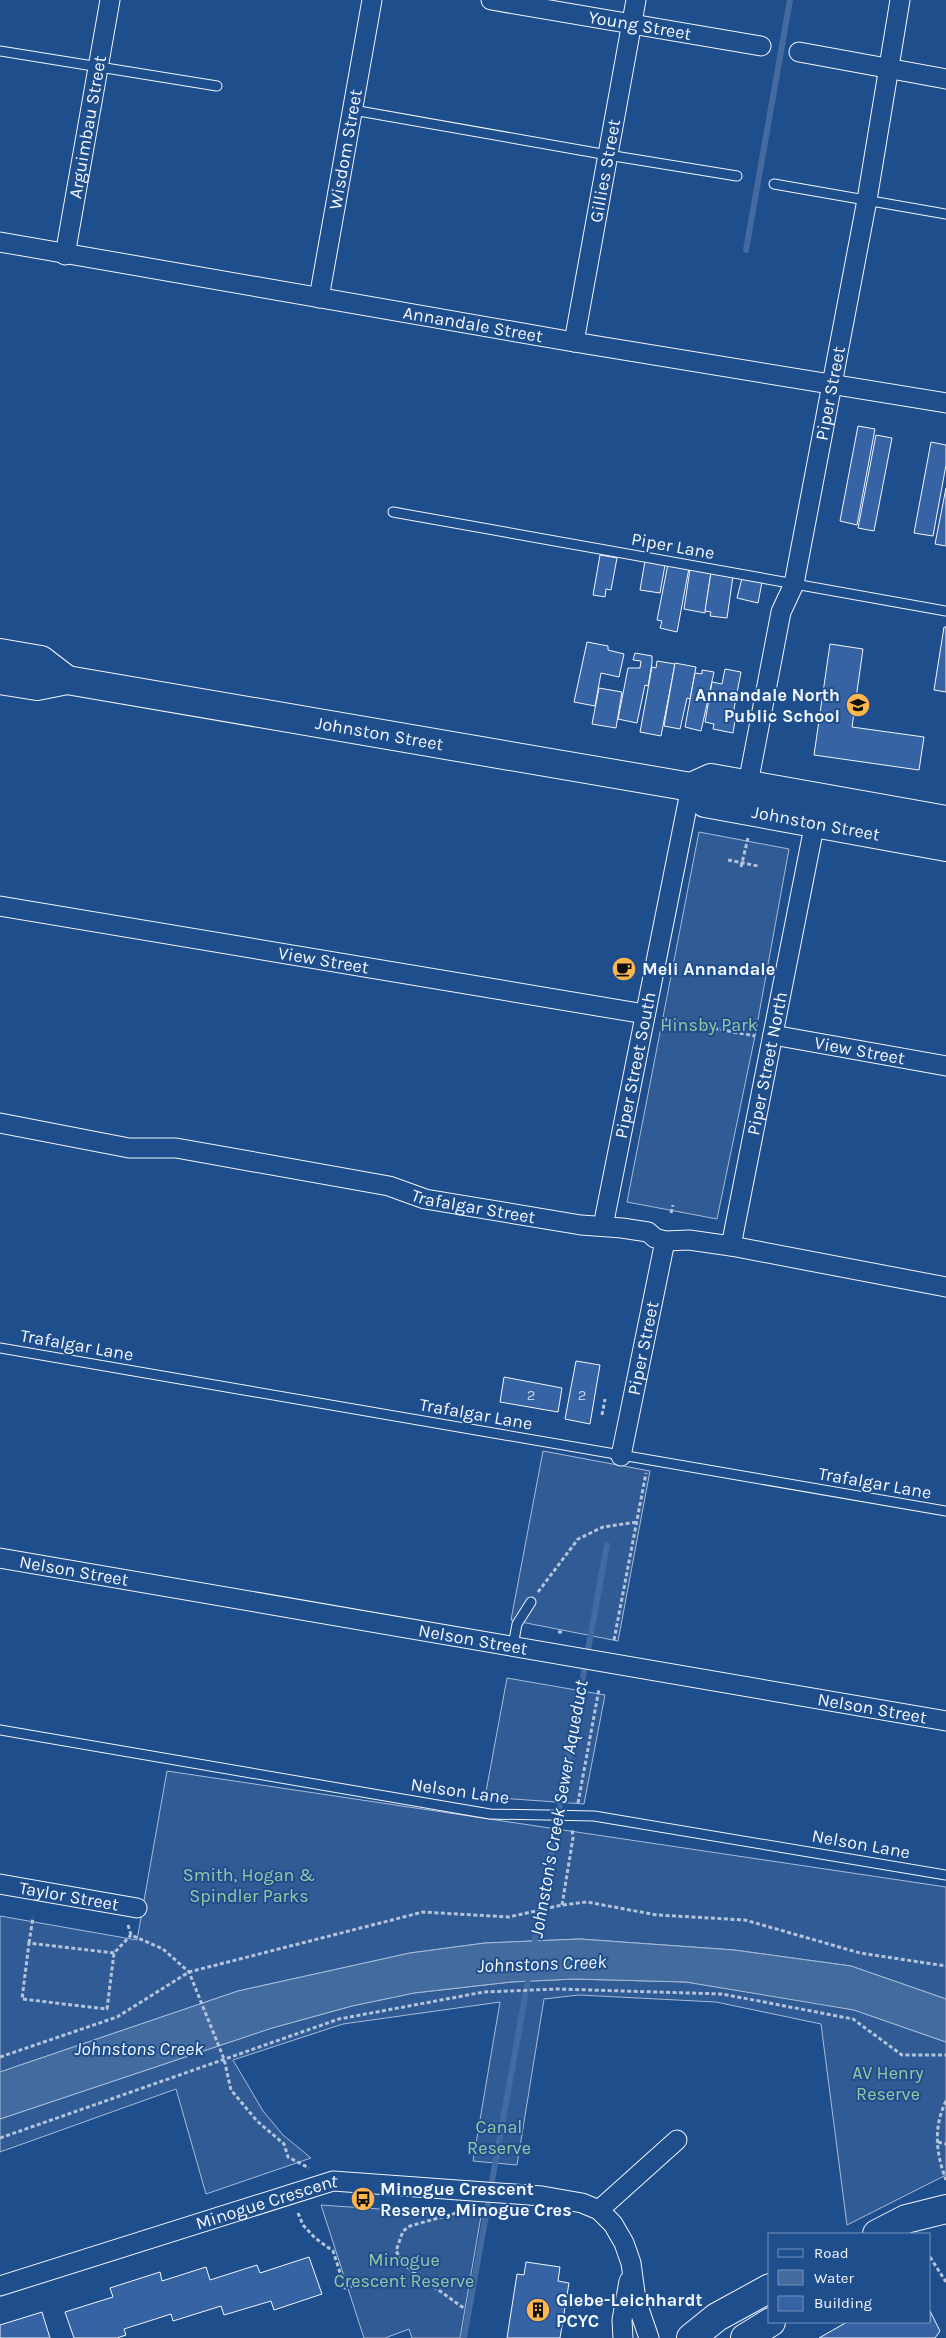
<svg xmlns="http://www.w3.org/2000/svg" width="946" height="2338" font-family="Karla,sans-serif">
	<rect width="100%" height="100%" fill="#1f4e8c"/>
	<g fill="#305b95" stroke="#a8bbd7">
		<path d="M 699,832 L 789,849 L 755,1036 L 717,1219 L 627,1202 Z"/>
		<path d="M 543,1451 L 650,1471 L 618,1641 L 511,1620 Z"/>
		<path d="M 507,1678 L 605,1695 L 584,1804 L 485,1797 Z"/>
		<path d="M 167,1771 L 946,1887 L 946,1999 L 851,1966 L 734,1950 L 580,1939 L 485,1943 L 410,1953 L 238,1991 L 0,2072 L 0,1916 L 137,1940 Z"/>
		<path d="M 574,1979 L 686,1982 L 818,2003 L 854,2010 L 946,2042 L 946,2175 L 847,2225 L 821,2024 L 716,2002 L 579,1995 L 544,1999 L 517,2165 L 473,2161 L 500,2002 L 343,2024 L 233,2060 L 263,2111 L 283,2135 L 311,2158 L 206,2194 L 176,2089 L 0,2152 L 0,2119 L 272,2028 L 352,2006 L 414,1993 L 511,1982 Z"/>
		<path d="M 321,2205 L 481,2216 L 460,2338 L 412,2338 L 409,2329 L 385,2338 L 364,2338 Z"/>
	</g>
	<path fill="#446ba0" stroke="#a8bbd7" d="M 580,1939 L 734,1950 L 851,1966 L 946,1999 L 946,2042 L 854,2010 L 686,1982 L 574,1979 L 511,1982 L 414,1993 L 352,2006 L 272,2028 L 0,2119 L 0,2072 L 238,1991 L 410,1953 L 485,1943 Z"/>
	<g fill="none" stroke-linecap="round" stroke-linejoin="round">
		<g stroke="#446ba0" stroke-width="6">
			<path d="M 746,250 L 790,0"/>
			<path d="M 534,1947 L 607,1545"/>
			<path d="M 464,2338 L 529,1974"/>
		</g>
	</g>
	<g fill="#3563a3" stroke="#f2f6ff">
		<path d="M 858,426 L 875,429 L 857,525 L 840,521 Z"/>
		<path d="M 876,435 L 892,438 L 874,531 L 858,528 Z"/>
		<path d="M 931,442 L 946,445 L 946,465 L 933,536 L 914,533 Z"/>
		<path d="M 946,488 L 946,546 L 935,544 Z"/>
		<path d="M 600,555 L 617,558 L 611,590 L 606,589 L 605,597 L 593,595 Z"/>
		<path d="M 645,561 L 665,565 L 660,593 L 640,590 Z"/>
		<path d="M 668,564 L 689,568 L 677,632 L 660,628 L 662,621 L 657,620 Z"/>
		<path d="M 690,569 L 711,572 L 705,613 L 684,609 Z"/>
		<path d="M 711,572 L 733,576 L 727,618 L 710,616 L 711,612 L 705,611 Z"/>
		<path d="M 742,578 L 762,582 L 758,603 L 737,598 Z"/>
		<path d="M 944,627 L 946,627 L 946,692 L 934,690 Z"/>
		<path d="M 587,642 L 608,646 L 608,650 L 624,654 L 619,677 L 601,673 L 595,706 L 574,702 Z"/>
		<path d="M 830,644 L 863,649 L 852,727 L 924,737 L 919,770 L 814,755 Z"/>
		<path d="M 635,653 L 652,656 L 652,663 L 648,686 L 645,685 L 637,723 L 618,719 L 628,668 L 640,668 L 641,661 L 633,660 Z"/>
		<path d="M 657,661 L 675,664 L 661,736 L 640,732 L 652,667 L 656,668 Z"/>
		<path d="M 675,663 L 696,667 L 690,699 L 687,698 L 680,729 L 664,726 Z"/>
		<path d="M 725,669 L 741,672 L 733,714 L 736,715 L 733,733 L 713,729 L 714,724 L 705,722 L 712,682 L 722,684 Z"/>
		<path d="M 702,670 L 714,672 L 701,731 L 685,727 L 695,673 L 702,674 Z"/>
		<path d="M 599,688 L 622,692 L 616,728 L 592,724 Z"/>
		<path d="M 576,1361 L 600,1365 L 590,1424 L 565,1419 Z"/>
		<path d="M 504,1377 L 562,1388 L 558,1412 L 500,1402 Z"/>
		<path d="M 309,2257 L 322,2294 L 274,2310 L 271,2301 L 224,2315 L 221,2306 L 173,2321 L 171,2314 L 124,2329 L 126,2335 L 117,2338 L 74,2338 L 65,2312 L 113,2297 L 110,2288 L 160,2272 L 162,2281 L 206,2267 L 210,2280 L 257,2265 L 260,2273 Z"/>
		<path d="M 526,2262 L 560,2267 L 558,2281 L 569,2283 L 560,2338 L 507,2338 L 517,2274 L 524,2275 Z"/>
		<path d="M 930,2311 L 940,2331 L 935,2338 L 819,2338 L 847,2322 L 930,2322 Z"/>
		<path d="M 42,2312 L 50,2338 L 0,2338 L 0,2325 Z"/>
	</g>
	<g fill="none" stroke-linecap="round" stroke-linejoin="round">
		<g stroke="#f2f6ff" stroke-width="11">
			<g id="service">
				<path d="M 0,51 L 217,86"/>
				<path d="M 353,110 L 608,155 L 737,176"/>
				<path d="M 774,184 L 946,214"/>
				<path d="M 393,512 L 946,611"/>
				<path d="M 0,1348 L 946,1511"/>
				<path d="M 513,1646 L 517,1624 L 531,1602"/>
				<path d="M 0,1730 L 490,1814 L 594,1816 L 946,1875"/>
			</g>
		</g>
		<g stroke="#f2f6ff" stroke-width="21">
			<g id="minor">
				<path id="s1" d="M 491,0 L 761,46"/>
				<path d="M 799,52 L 946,79"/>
				<path id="s2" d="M 0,242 L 574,342 L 946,403"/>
				<path id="s3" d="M 65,255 L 110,0"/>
				<path id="s4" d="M 319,298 L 372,0"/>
				<path id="s5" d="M 574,342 L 636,0"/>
				<path id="s6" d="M 748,784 L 781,612 L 794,584 L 867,200 L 900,0"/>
				<path id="s7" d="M 0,906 L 645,1014"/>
				<path id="s8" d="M 773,1035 L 946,1066"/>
				<path id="s9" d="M 0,1123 L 129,1148 L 176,1148 L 389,1186 L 425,1199 L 581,1225 L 622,1228 L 648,1232 L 655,1238 L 665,1241 L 689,1240 L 731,1246 L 946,1287"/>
				<path id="s10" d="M 603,1226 L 691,787"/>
				<path id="s11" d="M 731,1246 L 815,822"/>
				<path id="s12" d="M 621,1456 L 665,1241"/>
				<path id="s13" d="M 0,1558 L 946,1721"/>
				<path id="s14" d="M 0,1884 L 137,1908"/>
				<path d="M 599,2210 L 677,2140"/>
				<path id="s15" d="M 0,2286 L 333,2181 L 542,2196 L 582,2203 L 599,2210 L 613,2224 L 624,2243 L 631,2263 L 636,2300 L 649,2338"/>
				<path d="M 623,2338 L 622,2320 L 629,2281"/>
			</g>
		</g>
		<g stroke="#f2f6ff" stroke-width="30">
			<g id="primary">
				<path d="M 0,653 L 41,660 L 67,680"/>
				<path id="s16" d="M 0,680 L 37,686 L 67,680 L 691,787 L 711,778 L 946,820"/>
				<path id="s17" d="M 691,787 L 705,803 L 946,847"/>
				<path d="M 877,2234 L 906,2219 L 946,2209"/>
				<path d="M 691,2338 L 717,2317 L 770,2288"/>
				<path d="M 745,2338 L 771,2322"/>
			</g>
		</g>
		<g stroke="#b3c4dc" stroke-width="3" stroke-dasharray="4 2.5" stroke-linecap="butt">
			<path d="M 728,860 L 758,866"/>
			<path d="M 741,867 L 748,838"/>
			<path d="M 663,1019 L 755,1036"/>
			<path d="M 671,1213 L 673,1205"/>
			<path d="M 602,1415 L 605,1399"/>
			<path d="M 538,1592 L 578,1539 L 603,1527 L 637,1522"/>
			<path d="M 558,1632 L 563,1632"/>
			<path d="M 614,1640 L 646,1473"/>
			<path d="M 578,1803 L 599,1689"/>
			<path d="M 562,1905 L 573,1838 L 572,1829"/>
			<path d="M 128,1925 L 131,1935 L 163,1949 L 189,1972 L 224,2059 L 231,2090 L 257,2121 L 284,2144 L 288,2157 L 309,2168"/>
			<path d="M 29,1943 L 33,1917"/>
			<path d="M 114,1953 L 29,1943 L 22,1999 L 107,2009 L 114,1953 L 131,1935"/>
			<path d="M 0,2057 L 117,2017 L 189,1972 L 423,1912 L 509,1917 L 562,1905 L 587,1902 L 657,1915 L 745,1920 L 860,1953 L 946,1966"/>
			<path d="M 946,2101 C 933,2128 936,2153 946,2180"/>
			<path d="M 0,2138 L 339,2019 L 484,1992 L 557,1989 L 722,1994 L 853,2019 L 902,2055 L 946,2055"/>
			<path d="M 938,2142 L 946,2144"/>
			<path d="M 298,2213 L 303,2225 L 315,2238 L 333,2251 L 345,2288 L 368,2282 L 386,2281"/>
			<path d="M 456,2213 L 410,2226 L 403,2231 L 396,2251 L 405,2265 L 412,2271 L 465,2309"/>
			<path d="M 930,2257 L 946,2282"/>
		</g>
		<use href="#service" stroke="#1f4e8c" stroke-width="9"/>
		<use href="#minor" stroke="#1f4e8c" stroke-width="19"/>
		<use href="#primary" stroke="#1f4e8c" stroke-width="28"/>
	</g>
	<defs>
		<g id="school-disc" transform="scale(1.25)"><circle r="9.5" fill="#ffb74d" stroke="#1f4e8c"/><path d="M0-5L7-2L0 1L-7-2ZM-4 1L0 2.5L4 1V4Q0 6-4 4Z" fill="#111"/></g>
		<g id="cafe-disc" transform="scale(1.25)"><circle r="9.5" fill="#ffb74d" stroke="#1f4e8c"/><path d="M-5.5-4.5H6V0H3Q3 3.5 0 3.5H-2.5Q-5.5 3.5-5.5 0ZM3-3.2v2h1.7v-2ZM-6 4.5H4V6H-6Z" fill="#111"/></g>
		<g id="bus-disc" transform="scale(1.25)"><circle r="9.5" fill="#ffb74d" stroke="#1f4e8c"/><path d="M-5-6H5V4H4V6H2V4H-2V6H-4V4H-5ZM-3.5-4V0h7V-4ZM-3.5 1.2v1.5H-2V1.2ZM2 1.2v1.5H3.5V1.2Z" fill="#111"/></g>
		<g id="building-disc" transform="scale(1.25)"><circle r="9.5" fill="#ffb74d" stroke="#1f4e8c"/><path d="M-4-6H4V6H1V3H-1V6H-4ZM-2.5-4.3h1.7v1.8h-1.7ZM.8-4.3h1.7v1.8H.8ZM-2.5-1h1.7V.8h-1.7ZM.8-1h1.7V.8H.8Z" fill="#111"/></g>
	</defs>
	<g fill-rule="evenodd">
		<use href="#school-disc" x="858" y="705"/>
		<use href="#cafe-disc" x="624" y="969"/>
		<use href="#bus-disc" x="363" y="2199"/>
		<use href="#building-disc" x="538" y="2310"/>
	</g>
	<g text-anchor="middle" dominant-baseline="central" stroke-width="4" stroke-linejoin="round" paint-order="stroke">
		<g font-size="15" fill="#c3d1e8">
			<text x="531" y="1395">2</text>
			<text x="582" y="1395">2</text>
		</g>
		<g font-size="18" fill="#f2f6ff" stroke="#1f4e8c">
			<text stroke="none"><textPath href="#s1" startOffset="151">Young Street</textPath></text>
			<text stroke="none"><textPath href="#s3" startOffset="130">Arguimbau Street</textPath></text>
			<text stroke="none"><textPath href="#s4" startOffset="151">Wisdom Street</textPath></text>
			<text stroke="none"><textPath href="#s5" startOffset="174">Gillies Street</textPath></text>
			<text stroke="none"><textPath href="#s2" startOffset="480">Annandale Street</textPath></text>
			<text stroke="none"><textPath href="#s6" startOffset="400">Piper Street</textPath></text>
			<text transform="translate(673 546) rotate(10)">Piper Lane</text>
			<text stroke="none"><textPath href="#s16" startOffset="385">Johnston Street</textPath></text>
			<text stroke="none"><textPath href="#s17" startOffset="134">Johnston Street</textPath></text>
			<text stroke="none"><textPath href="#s7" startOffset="328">View Street</textPath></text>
			<text stroke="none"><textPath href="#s8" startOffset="88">View Street</textPath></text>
			<text stroke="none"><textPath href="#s11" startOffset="186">Piper Street North</textPath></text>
			<text stroke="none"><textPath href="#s10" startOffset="164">Piper Street South</textPath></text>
			<text stroke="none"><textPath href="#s9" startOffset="482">Trafalgar Street</textPath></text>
			<text transform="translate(77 1345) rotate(10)">Trafalgar Lane</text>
			<text stroke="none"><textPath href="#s12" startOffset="110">Piper Street</textPath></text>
			<text transform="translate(476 1414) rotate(10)">Trafalgar Lane</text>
			<text transform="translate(875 1483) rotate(10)">Trafalgar Lane</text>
			<text stroke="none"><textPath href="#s13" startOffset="75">Nelson Street</textPath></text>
			<text stroke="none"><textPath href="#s13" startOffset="480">Nelson Street</textPath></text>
			<text stroke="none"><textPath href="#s13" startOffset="885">Nelson Street</textPath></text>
			<text transform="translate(460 1791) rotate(8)">Nelson Lane</text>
			<text transform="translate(861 1844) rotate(10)">Nelson Lane</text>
			<text stroke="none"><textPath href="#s14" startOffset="70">Taylor Street</textPath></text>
			<text stroke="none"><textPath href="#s15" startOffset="280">Minogue Crescent</textPath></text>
		</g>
		<g font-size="18" font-weight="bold" fill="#f2f6ff" stroke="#1f4e8c" text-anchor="start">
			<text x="840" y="695" text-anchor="end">Annandale North<tspan x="840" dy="21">Public School</tspan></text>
			<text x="642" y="969">Meli Annandale</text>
			<text x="380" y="2189">Minogue Crescent<tspan x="380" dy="21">Reserve, Minogue Cres</tspan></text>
			<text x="556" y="2300">Glebe-Leichhardt<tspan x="556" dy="21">PCYC</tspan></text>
		</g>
		<g font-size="18" fill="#97c8a6" stroke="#1f4e8c">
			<text x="709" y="1025">Hinsby Park</text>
			<text x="249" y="1875">Smith, Hogan &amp;<tspan x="249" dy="21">Spindler Parks</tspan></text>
			<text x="888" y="2073">AV Henry<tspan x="888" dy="21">Reserve</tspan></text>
			<text x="499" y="2127">Canal<tspan x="499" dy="21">Reserve</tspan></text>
			<text x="404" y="2260">Minogue<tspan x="404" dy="21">Crescent Reserve</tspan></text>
		</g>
		<g font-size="19" font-style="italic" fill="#f2f6ff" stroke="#1f4e8c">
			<text transform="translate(559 1809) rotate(-80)">Johnston's Creek Sewer Aqueduct</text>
			<text transform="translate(542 1964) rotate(-2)">Johnstons Creek</text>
			<text x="139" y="2049">Johnstons Creek</text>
		</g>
	</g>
	<rect x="768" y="2233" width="162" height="90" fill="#1f4e8c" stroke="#7391ba"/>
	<rect x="778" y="2249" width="25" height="8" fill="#1f4e8c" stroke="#7391ba"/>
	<text x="814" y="2258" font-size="15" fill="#f2f6ff">Road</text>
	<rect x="778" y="2270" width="25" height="15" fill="#446ba0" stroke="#7391ba"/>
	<text x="814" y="2283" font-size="15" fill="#f2f6ff">Water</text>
	<rect x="778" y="2296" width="25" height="15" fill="#3563a3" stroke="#7391ba"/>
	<text x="814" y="2308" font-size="15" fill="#f2f6ff">Building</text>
</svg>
